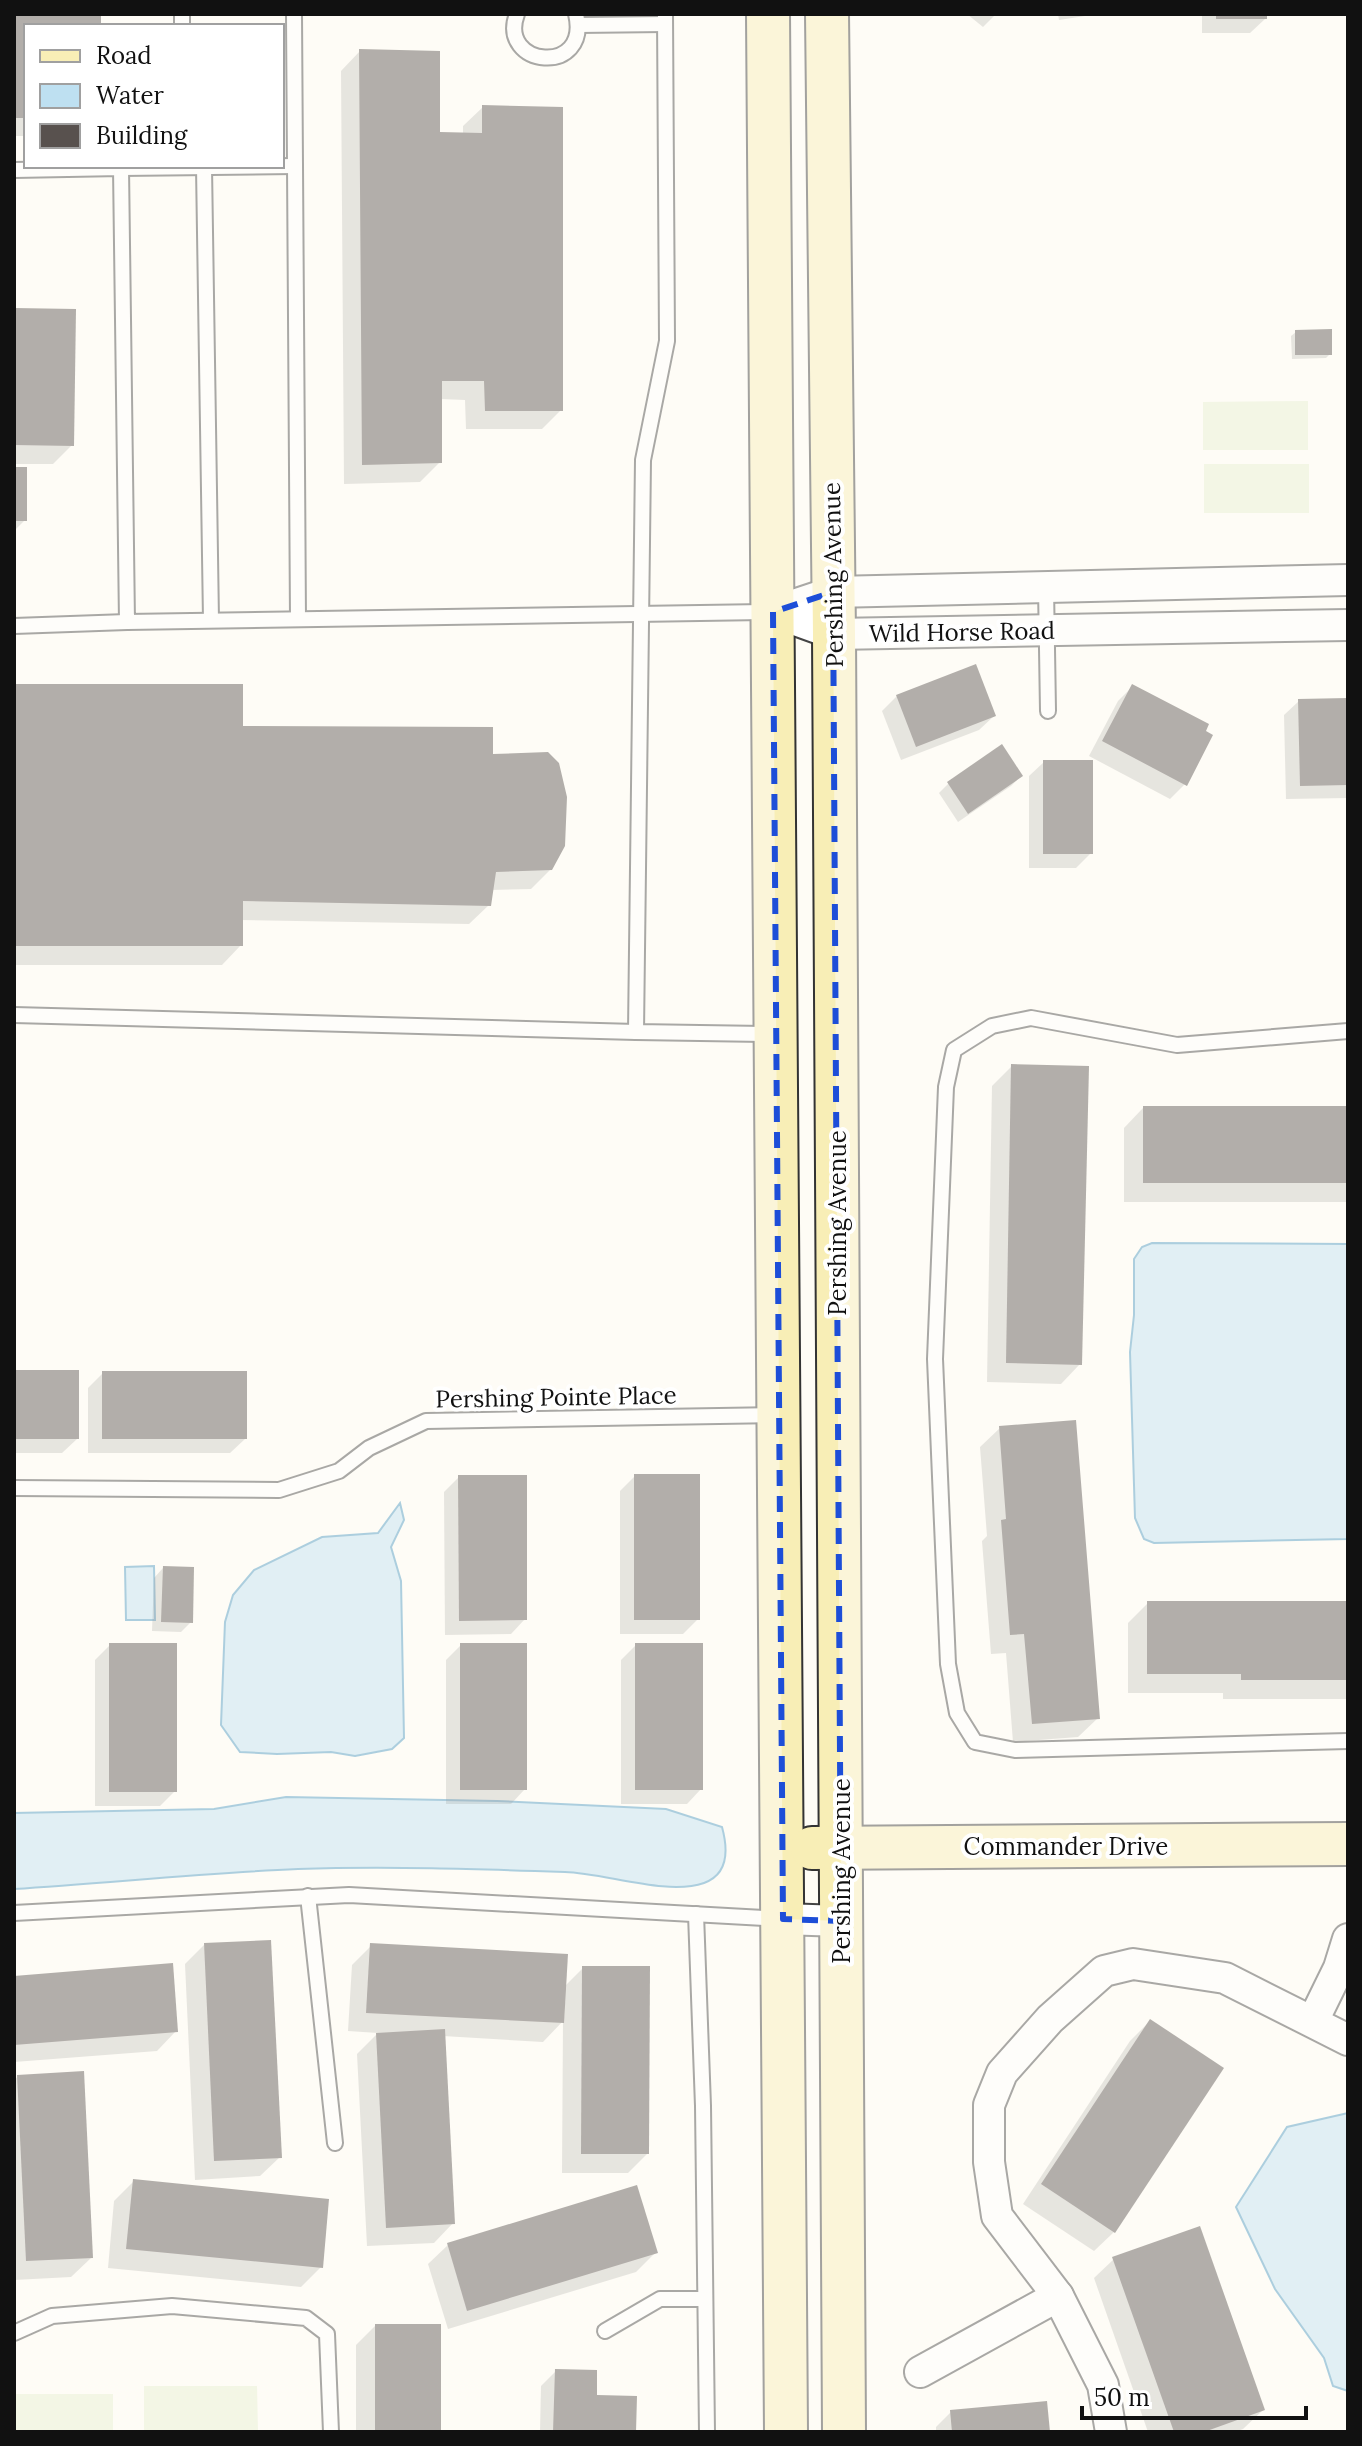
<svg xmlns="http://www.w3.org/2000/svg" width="1362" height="2446" font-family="Lora,serif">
	<rect width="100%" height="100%" fill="#fefcf5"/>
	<g fill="#e6efd1">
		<path d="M 1308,401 L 1308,450 L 1203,450 L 1203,402 Z"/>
		<rect x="1204" y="464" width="105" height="49"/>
		<path d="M 144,2386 L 257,2386 L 258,2432 L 144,2432 Z"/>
		<rect x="14" y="2394" width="99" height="38"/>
	</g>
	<g fill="#bee0f1" stroke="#4b98c2" stroke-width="2">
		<path d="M 1152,1243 L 1348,1244 L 1348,1539 L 1154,1543 L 1144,1539 L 1135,1518 L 1130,1352 L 1134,1315 L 1134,1259 L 1142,1247 Z"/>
		<path d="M 400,1503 L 404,1520 L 391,1547 L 401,1581 L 404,1738 L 392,1749 L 355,1756 L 331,1752 L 277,1754 L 240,1752 L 221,1725 L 225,1622 L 233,1595 L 254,1570 L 322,1537 L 378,1533 Z"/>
		<path d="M 154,1566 L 155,1620 L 126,1620 L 125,1567 Z"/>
		<path d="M 286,1797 L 497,1801 L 666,1809 L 722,1827 C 728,1849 729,1874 704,1883 C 667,1896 605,1873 565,1872 C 477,1869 387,1866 298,1869 C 204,1873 109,1883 14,1889 L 14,1813 L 214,1809 Z"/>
		<path d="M 1348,2113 L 1348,2391 L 1333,2386 L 1324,2358 L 1275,2289 L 1236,2207 L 1287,2127 Z"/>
	</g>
	<g fill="#0003">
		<path d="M 14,14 L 99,14 L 99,26 L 26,26 L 26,136 L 14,136 Z"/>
		<path d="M 967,14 L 996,14 L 983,27 Z"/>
		<path d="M 1058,14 L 1098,14 L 1059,20 Z"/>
		<path d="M 1202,14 L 1265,14 L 1265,19 L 1250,33 L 1202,33 Z"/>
		<path d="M 360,51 L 438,134 L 463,135 L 463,126 L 483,107 L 561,410 L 542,429 L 466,429 L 465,400 L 440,399 L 440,462 L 420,482 L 344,484 L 341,71 Z"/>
		<path d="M 14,310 L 72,445 L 53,464 L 14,464 Z"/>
		<path d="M 1296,332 L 1330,354 L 1326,358 L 1292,359 L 1291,336 Z"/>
		<path d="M 14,469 L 25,520 L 15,530 L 14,530 Z"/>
		<path d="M 14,686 L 241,728 L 491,757 L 551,869 L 531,889 L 491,890 L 489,905 L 469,924 L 241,920 L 241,945 L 222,965 L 14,965 Z"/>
		<path d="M 1133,686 L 1185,784 L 1170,799 L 1089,756 L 1118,701 Z"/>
		<path d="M 897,696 L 994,716 L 979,730 L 901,760 L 882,711 Z"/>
		<path d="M 1348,700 L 1348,798 L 1286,799 L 1284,715 L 1299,701 Z"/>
		<path d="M 1044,762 L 1091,853 L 1076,868 L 1029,868 L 1029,776 Z"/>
		<path d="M 1021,776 L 1011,786 L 958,822 L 939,793 L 948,784 Z"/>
		<path d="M 1012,1066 L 1080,1364 L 1061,1384 L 987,1382 L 992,1086 Z"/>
		<path d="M 1143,1108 L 1348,1108 L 1348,1202 L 1124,1202 L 1124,1128 Z"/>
		<path d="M 14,1372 L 77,1439 L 62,1453 L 14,1453 Z"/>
		<path d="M 103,1373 L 245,1439 L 230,1453 L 88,1453 L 88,1388 Z"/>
		<path d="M 1000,1428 L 1098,1718 L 1078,1737 L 1013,1742 L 1006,1653 L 991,1654 L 982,1541 L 987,1536 L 980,1447 Z"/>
		<path d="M 635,1476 L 698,1619 L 683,1634 L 620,1634 L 620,1491 Z"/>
		<path d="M 459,1477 L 525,1619 L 511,1634 L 445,1635 L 444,1492 Z"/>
		<path d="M 163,1568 L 191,1622 L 181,1632 L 152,1631 L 154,1578 Z"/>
		<path d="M 1148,1603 L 1348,1603 L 1348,1699 L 1223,1699 L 1223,1693 L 1128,1693 L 1128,1623 Z"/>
		<path d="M 110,1645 L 175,1791 L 160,1806 L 95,1806 L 95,1660 Z"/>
		<path d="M 461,1645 L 525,1789 L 511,1804 L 446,1804 L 446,1660 Z"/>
		<path d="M 636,1645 L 701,1789 L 687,1804 L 621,1804 L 621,1660 Z"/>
		<path d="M 204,1945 L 280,2157 L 260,2176 L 195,2180 L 185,1964 Z"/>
		<path d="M 371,1946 L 564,1987 L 583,1968 L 647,2154 L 628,2173 L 562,2173 L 563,2021 L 543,2042 L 443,2036 L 453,2223 L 434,2243 L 367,2246 L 357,2054 L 378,2033 L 348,2031 L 352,1965 Z"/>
		<path d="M 14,1978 L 176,2031 L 157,2051 L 14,2062 Z"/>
		<path d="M 1150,2021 L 1114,2232 L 1094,2251 L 1023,2204 L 1130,2041 Z"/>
		<path d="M 18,2076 L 91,2258 L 71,2277 L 14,2280 L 14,2081 Z"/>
		<path d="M 134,2181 L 321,2267 L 301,2287 L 108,2268 L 114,2201 Z"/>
		<path d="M 448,2245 L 655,2253 L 636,2272 L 448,2329 L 428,2264 Z"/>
		<path d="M 1114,2259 L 1263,2410 L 1243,2429 L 1235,2432 L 1148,2432 L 1094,2278 Z"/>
		<path d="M 375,2326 L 439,2432 L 356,2432 L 356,2345 Z"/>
		<path d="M 556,2371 L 595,2397 L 634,2432 L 540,2432 L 541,2386 Z"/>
		<path d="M 951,2412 L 1048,2432 L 936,2432 L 936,2427 Z"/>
	</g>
	<g fill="#58514e">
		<path d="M 14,14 L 101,14 L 101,26 L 26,26 L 26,118 L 14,118 Z"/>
		<rect x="1216" y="14" width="51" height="5"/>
		<path d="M 359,49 L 440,51 L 440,132 L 482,133 L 482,105 L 563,107 L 563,411 L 485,411 L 484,381 L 442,381 L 442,463 L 362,465 Z"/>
		<path d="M 14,308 L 76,309 L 74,446 L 14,445 Z"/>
		<path d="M 1332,329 L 1332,355 L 1295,355 L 1295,330 Z"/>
		<rect x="14" y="467" width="13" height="54"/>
		<path d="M 976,664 L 996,716 L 916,747 L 896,695 Z"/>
		<path d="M 14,684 L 243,684 L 243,726 L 493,727 L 493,754 L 548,752 L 559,763 L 567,797 L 565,846 L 552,870 L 496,872 L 491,906 L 243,901 L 243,946 L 14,946 Z"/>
		<path d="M 1132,684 L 1209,724 L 1206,731 L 1213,735 L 1187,786 L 1102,741 Z"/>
		<path d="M 1348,698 L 1348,785 L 1300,786 L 1298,699 Z"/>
		<path d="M 1002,744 L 1023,776 L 968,814 L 947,782 Z"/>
		<rect x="1043" y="760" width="50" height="94"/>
		<path d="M 1011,1064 L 1089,1066 L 1082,1365 L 1006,1363 Z"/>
		<rect x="1143" y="1106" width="205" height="77"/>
		<rect x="14" y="1370" width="65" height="69"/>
		<rect x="102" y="1371" width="145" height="68"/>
		<path d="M 1076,1420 L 1100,1719 L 1032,1724 L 1024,1634 L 1010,1635 L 1001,1520 L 1006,1519 L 999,1426 Z"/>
		<rect x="634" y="1474" width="66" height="146"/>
		<path d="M 458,1475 L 527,1475 L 527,1620 L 459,1621 Z"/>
		<path d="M 163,1566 L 194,1567 L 193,1623 L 161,1622 Z"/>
		<path d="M 1147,1601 L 1348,1601 L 1348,1680 L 1241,1680 L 1241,1674 L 1147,1674 Z"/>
		<rect x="109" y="1643" width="68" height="149"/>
		<rect x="460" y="1643" width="67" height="147"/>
		<rect x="635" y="1643" width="68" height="147"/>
		<path d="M 271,1940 L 282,2158 L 214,2161 L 204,1943 Z"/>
		<path d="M 370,1943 L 568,1954 L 564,2023 L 366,2013 Z"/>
		<path d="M 173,1963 L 178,2032 L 14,2045 L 14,1976 Z"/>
		<path d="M 582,1966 L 650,1966 L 649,2154 L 581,2154 Z"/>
		<path d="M 1150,2019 L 1224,2068 L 1115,2233 L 1041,2184 Z"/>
		<path d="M 445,2029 L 455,2224 L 386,2228 L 376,2033 Z"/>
		<path d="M 84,2071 L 93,2258 L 26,2261 L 17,2075 Z"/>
		<path d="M 133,2179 L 329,2199 L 323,2268 L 126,2249 Z"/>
		<path d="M 637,2185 L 658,2253 L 467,2311 L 447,2243 Z"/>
		<path d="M 1200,2226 L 1265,2410 L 1204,2432 L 1174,2432 L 1112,2257 Z"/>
		<rect x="375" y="2324" width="66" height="108"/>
		<path d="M 555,2369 L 597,2370 L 597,2395 L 637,2396 L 636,2432 L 553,2432 Z"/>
		<path d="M 1047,2401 L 1050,2432 L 952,2432 L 950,2410 Z"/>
	</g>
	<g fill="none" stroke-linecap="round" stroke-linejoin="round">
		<g stroke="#444" stroke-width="18">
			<g id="lane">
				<path d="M 294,14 L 298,619"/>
				<path d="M 517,14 C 497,67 591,77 576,14"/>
				<path d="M 665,14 L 667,341 L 643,460 L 636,1032 L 772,1034"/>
				<path d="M 578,25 L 665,24"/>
				<path d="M 182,26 L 182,14"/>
				<path d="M 204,167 L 211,620"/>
				<path d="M 121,168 L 295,166"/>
				<path d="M 14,170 L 121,168 L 127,622 L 769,612"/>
				<path d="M 1046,587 L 1048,711"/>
				<path d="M 14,626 L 127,622"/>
				<path d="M 14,1015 L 636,1032"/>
				<path d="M 1348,1031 L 1177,1045 L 1031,1018 L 992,1026 L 954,1050 L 946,1087 L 935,1359 L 948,1664 L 957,1713 L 975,1742 L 1015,1750 L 1348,1741"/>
				<path d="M 14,1488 L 279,1490 L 339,1471 L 369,1448 L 426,1421 L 775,1415"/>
				<path d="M 308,1896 L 335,2143"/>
				<path d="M 14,1913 L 349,1895 L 780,1919"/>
				<path d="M 696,1914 L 703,2106 L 707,2432"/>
				<path d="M 605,2331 L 660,2299 L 705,2299"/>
				<path d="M 14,2333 L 52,2316 L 172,2306 L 306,2318 L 327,2334 L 331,2432"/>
			</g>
		</g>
		<g stroke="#444" stroke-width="34">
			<g id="street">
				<path d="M 773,612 L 834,634 L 1348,625"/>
				<path d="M 773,612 L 833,592 L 1348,580"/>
				<path d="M 783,1919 L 841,1921"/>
				<path d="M 1313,2021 L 1339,1968 L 1348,1939"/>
				<path d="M 920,2372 L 1058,2296"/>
				<path d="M 1111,2432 L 1103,2385 L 1058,2296 L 997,2216 L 989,2162 L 989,2105 L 1002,2073 L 1050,2019 L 1104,1971 L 1133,1964 L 1225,1978 L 1348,2040"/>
			</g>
		</g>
		<g stroke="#333" stroke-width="46">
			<g id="secondary">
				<path d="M 768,14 L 786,2432"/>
				<path d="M 827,14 L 834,634 L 844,2432"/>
				<path d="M 812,1848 L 1348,1844"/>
			</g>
		</g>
		<use href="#lane" stroke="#fff" stroke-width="14"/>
		<use href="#street" stroke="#fff" stroke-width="30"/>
		<use href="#secondary" stroke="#f8eeb6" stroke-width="42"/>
	</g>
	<path d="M0 0H1362V2446H0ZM 833,592 L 841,1921 L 783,1919 L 773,612 Z" fill="#fefcf5" fill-opacity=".55" fill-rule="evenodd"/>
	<path fill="none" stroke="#1d4ed8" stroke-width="6" stroke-dasharray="16 10" stroke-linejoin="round" d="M 833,592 L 841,1921 L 783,1919 L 773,612 Z"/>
	<g text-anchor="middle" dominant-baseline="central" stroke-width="8" stroke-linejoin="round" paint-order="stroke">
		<g font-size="24" fill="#111" stroke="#fff">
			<text transform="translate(833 575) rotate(-91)">Pershing Avenue</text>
			<text transform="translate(962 632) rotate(-1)">Wild Horse Road</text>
			<text transform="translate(837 1223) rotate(-90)">Pershing Avenue</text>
			<text transform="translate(556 1397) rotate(-1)">Pershing Pointe Place</text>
			<text x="1066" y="1846">Commander Drive</text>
			<text transform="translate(841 1871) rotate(-90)">Pershing Avenue</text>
		</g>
	</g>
	<rect width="1362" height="2446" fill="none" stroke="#111111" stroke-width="32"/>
	<rect x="24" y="24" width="260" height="144" fill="#ffffff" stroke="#a0a0a0" stroke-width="2"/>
	<rect x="40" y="50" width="40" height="12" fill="#f8eeb6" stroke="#a0a0a0" stroke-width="2"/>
	<text x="96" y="64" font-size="24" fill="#111111">Road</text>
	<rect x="40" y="84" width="40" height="24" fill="#bee0f1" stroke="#a0a0a0" stroke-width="2"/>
	<text x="96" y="104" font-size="24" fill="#111111">Water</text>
	<rect x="40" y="124" width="40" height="24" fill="#58514e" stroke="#a0a0a0" stroke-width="2"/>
	<text x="96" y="144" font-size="24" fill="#111111">Building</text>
	<path d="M1082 2406v12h224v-12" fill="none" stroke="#111111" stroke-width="4"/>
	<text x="1094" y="2406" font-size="24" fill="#111111" stroke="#ffffff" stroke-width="6" paint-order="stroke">50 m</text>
</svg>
